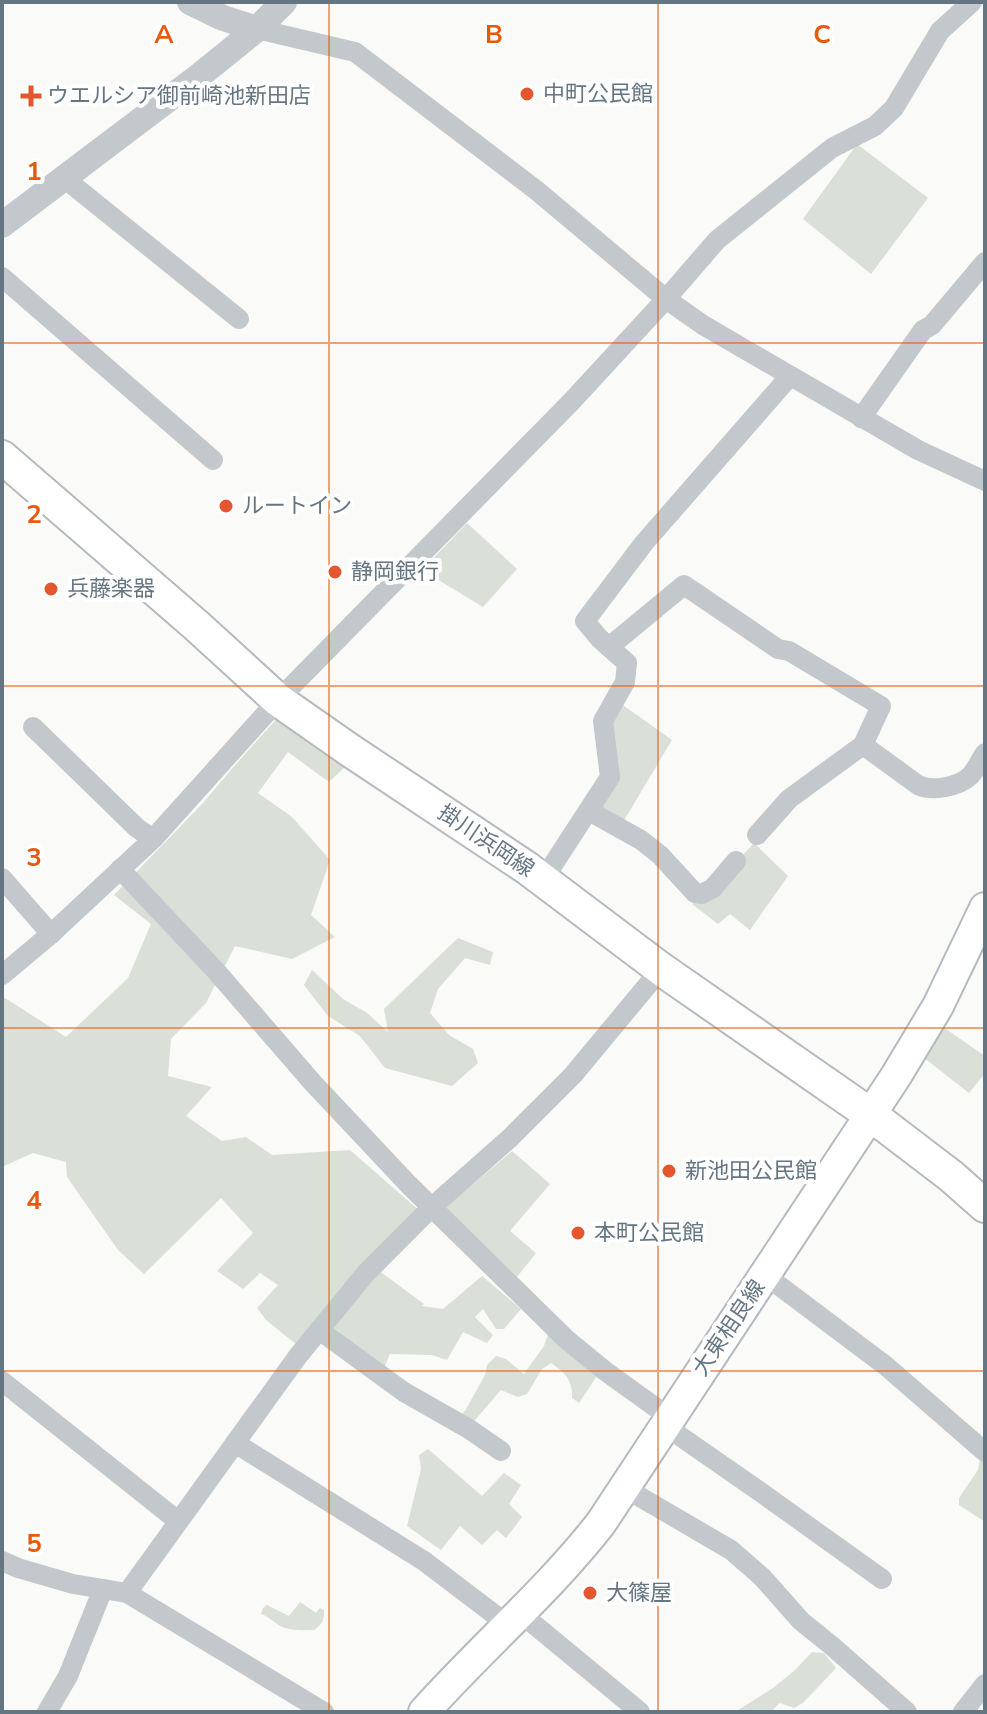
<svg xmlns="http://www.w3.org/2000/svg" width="987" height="1714" font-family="'Nunito Sans','Noto Sans JP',sans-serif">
	<rect width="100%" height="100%" fill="#fafaf8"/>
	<g fill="#dadfd7">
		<path d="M 857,144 L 928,198 L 871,274 L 803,219 Z"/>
		<path d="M 467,523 L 517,569 L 483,607 L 422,570 Z"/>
		<path d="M 620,703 L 672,740 L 623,822 L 592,807 L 614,770 L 609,727 Z"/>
		<path d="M 279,716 L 348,764 L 329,782 L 288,752 L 258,793 L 292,817 L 330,860 L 311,915 L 335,937 L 292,959 L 235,946 L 206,1003 L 171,1039 L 168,1076 L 212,1087 L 186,1116 L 222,1141 L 246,1137 L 272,1155 L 350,1150 L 421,1212 L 302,1349 L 266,1320 L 257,1308 L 278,1285 L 260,1273 L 243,1289 L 217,1271 L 253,1233 L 221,1198 L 144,1274 L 118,1250 L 67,1177 L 66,1162 L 33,1153 L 2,1167 L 2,998 L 5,998 L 66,1037 L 128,978 L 151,924 L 114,895 L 203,803 L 229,772 Z"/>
		<path d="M 754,843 L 788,876 L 750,930 L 730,914 L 718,924 L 692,904 L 714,886 Z"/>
		<path d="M 458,938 L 493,952 L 490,965 L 465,958 L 438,989 L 430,1013 L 449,1035 L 473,1049 L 478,1063 L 452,1086 L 385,1068 L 360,1036 L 328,1016 L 304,985 L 312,970 L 343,999 L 367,1013 L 388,1032 L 384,1009 Z"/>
		<path d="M 943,1027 L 985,1056 L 985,1073 L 969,1093 L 923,1057 Z"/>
		<path d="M 512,1151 L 550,1184 L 510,1231 L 536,1253 L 517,1277 L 445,1208 Z"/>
		<path d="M 378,1270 L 424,1304 L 422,1306 L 443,1309 L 482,1276 L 521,1309 L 504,1329 L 496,1329 L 483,1309 L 475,1317 L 493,1335 L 487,1343 L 463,1332 L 447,1360 L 432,1355 L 390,1354 L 383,1370 L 461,1415 L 465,1411 L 485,1375 L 487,1365 L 496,1356 L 506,1359 L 524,1374 L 544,1346 L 548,1334 L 596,1377 L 579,1403 L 572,1398 C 573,1380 565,1373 551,1363 L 542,1369 L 527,1394 L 518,1397 L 501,1390 L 469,1427 L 322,1329 Z"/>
		<path d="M 985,1440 L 985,1522 L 959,1505 L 959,1498 L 978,1470 L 983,1442 Z"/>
		<path d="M 428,1449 L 482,1496 L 504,1473 L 521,1485 L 509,1504 L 522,1517 L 506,1538 L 497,1530 L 482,1545 L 460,1526 L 441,1550 L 407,1526 L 421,1469 L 419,1455 Z"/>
		<path d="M 300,1602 L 316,1613 L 320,1608 L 324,1610 C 325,1620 321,1625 314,1630 C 305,1630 294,1631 285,1628 C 276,1625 270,1617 261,1614 L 263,1608 L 267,1605 L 289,1616 Z"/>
		<path d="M 812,1652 L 824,1653 L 836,1668 L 803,1703 L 794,1708 L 780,1703 L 770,1712 L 735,1712 L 773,1688 L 794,1671 Z"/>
	</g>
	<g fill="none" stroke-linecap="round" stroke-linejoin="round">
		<g stroke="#b3babf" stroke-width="34">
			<path id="secondary" d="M 424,1712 C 481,1648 548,1591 601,1523 L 896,1076 L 938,1006 L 985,908"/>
		</g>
		<g stroke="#b5babe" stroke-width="36">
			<path id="primary" d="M 2,457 L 197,626 L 278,700 L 351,751 L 527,868 L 661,969 L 871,1115 L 951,1176 L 985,1206"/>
		</g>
		<g stroke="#c3c8cc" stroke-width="20">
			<path d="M 257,29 L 355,52 L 536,190 L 666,299 L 703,325 L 918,450 L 985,481"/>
			<path d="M 64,178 L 239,319"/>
			<path d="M 2,277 L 213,460"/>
			<path d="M 861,418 L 923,330 L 932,325 L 985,262"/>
			<path d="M 609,647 L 684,585 L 778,649 L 789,651 L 881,706 L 863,745"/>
			<path d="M 33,727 L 137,828 L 153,839"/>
			<path d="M 589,811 L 641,840 L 660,855 L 695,893 L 702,894 L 713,888 L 736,861"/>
			<path d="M 757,835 L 789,799 L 863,745 L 918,785 C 932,792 958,787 970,776 C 976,770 980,760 985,753"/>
			<path d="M 120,869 L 216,971 L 313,1083 L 409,1185 L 566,1339 L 605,1371 L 669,1417"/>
			<path d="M 2,878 L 51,934"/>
			<path d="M 543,880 L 610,777 L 603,721 L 625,682 L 627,663 L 599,638 L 585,621 L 644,543 L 790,376"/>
			<path d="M 2,975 L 51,934 L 153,839 L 278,700 L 571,402 L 666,299 L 717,240 L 832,148 L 875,126 L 894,108 L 940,31 L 972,2"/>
			<path d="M 765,1275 L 886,1366 L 985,1452"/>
			<path d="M 319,1330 L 404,1392 L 469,1429 L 501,1451"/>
			<path d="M 2,1381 L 178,1521"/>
			<path d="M 664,1425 L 759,1491 L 882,1579"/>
			<path d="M 235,1443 L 424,1561 L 507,1624"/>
			<path d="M 623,1487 L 731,1550 L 762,1577 L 801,1621 L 832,1646 L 907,1712"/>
			<path d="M 2,1561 L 18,1568 L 73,1584 L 127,1593 L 324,1712"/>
			<path d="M 127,1593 L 298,1356 L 366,1273 L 432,1207 L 510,1138 L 573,1075 L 661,969"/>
			<path d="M 519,1612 L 640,1712"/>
			<path d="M 47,1712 L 68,1676 L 103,1589"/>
			<path d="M 963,1712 L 985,1684"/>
		</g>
		<g stroke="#c3c8cc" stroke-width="26">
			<path d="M 190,2 L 223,18 L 257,29"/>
			<path d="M 2,225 L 199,76 L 257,29 L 284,2"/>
		</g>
		<use href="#secondary" stroke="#fff" stroke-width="30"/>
		<use href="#primary" stroke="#fff" stroke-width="32"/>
	</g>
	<path fill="none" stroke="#e8590c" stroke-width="2" stroke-opacity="0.55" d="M 329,2 L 329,1712M 658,2 L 658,1712M 2,343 L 985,343M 2,686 L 985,686M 2,1028 L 985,1028M 2,1371 L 985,1371"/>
	<g fill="#e4572e" stroke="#fff" stroke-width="3">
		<circle cx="527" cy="94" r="8"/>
		<path d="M27 84h8v8h8v8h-8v8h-8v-8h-8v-8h8z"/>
		<circle cx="226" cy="506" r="8"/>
		<circle cx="335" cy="572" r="8"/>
		<circle cx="51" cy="589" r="8"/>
		<circle cx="669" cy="1171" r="8"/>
		<circle cx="578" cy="1233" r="8"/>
		<circle cx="590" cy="1593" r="8"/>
	</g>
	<g text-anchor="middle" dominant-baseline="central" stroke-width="8" stroke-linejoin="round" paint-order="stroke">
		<g font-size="22" fill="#657683" stroke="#fff" text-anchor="start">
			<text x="543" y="94">中町公民館</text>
			<text x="47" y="96">ウエルシア御前崎池新田店</text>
			<text x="242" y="506">ルートイン</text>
			<text x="351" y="572">静岡銀行</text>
			<text x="67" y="589">兵藤楽器</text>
			<text x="685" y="1171">新池田公民館</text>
			<text x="594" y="1233">本町公民館</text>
			<text x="606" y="1593">大篠屋</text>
		</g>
		<g font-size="22" fill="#657683" stroke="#fff">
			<text transform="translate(486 841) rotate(34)">掛川浜岡線</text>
			<text transform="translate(729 1328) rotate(-56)">大東相良線</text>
		</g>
	</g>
	<g font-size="26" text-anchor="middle" font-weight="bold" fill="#e8590c" stroke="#fff" stroke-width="8" stroke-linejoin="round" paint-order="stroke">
		<text x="164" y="43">A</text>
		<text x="494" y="43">B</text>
		<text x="822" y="43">C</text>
		<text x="34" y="180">1</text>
		<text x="34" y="523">2</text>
		<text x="34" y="866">3</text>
		<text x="34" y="1209">4</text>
		<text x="34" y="1552">5</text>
	</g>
	<rect width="987" height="1714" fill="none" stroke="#657683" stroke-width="8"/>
</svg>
